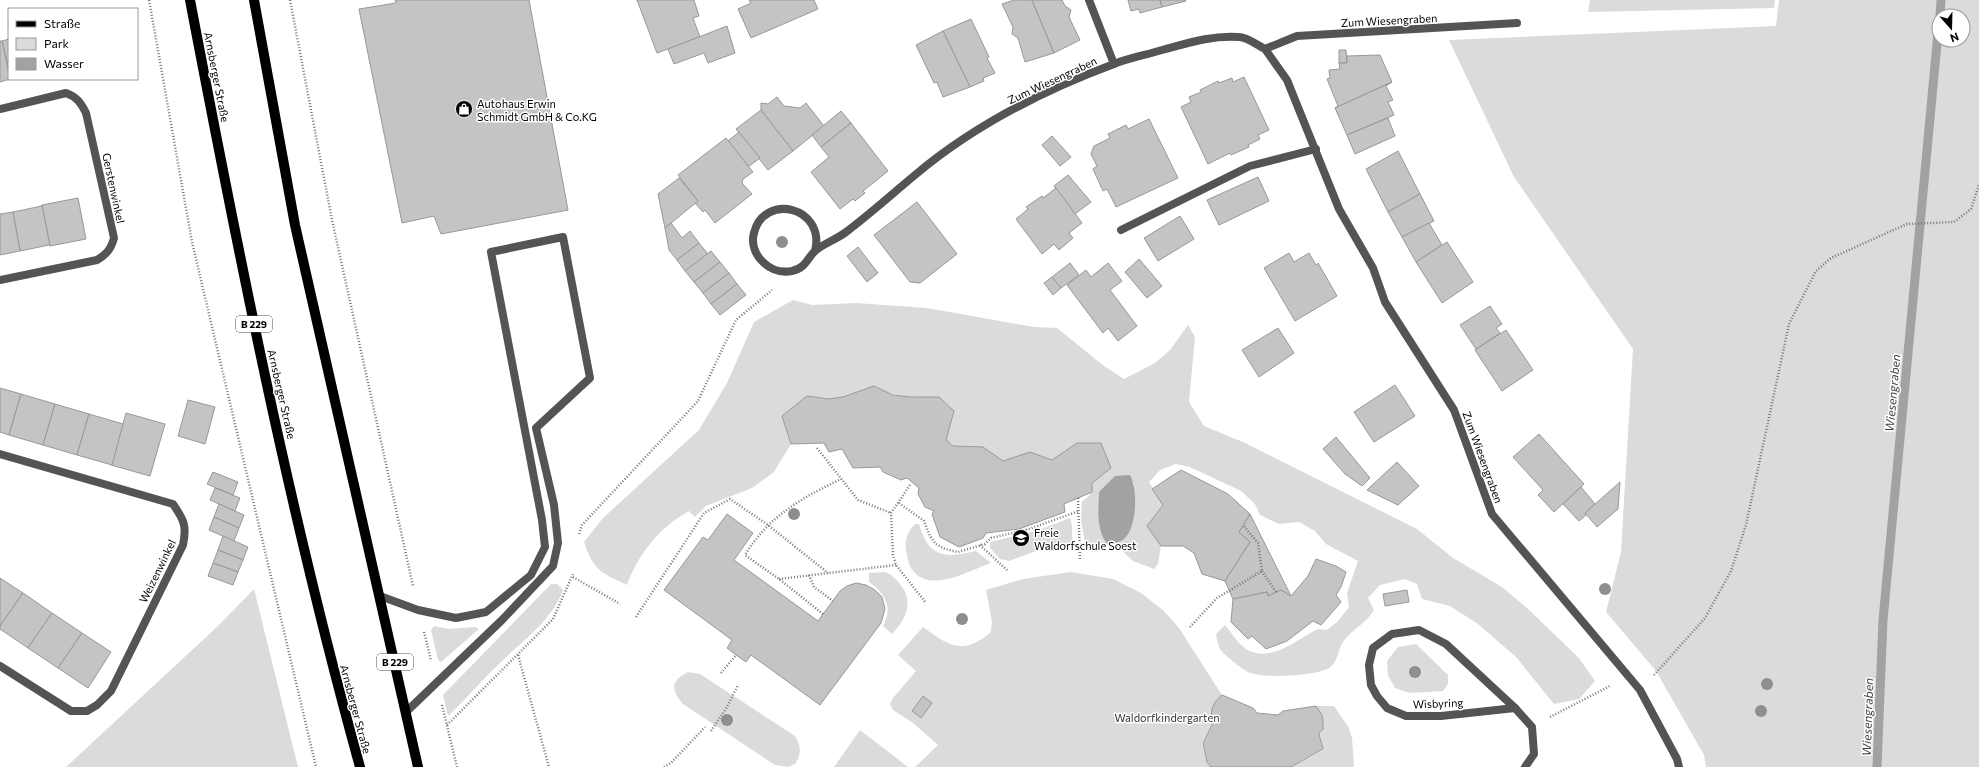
<svg xmlns="http://www.w3.org/2000/svg" width="1979" height="767" font-family="Commissioner,sans-serif">
	<rect width="100%" height="100%" fill="#fff"/>
	<g fill="#dbdbdb" fill-rule="evenodd">
		<path d="M 1590,0 L 1775,0 L 1774,8 L 1588,12 Z"/>
		<path d="M 1779,0 L 1979,0 L 1979,767 L 1706,767 L 1704,755 L 1656,671 L 1606,612 L 1621,552 L 1633,349 L 1514,177 L 1449,40 L 1776,26 ZM 1939,16 L 1963,16 L 1963,40 L 1939,40 Z"/>
		<path d="M 793,300 L 812,305 L 856,303 L 927,308 L 1034,327 L 1057,328 L 1104,366 L 1124,379 L 1155,363 L 1170,350 L 1188,325 L 1195,337 L 1189,402 L 1204,426 L 1243,442 L 1417,529 L 1453,558 L 1502,587 L 1528,609 L 1579,658 L 1595,681 L 1579,699 L 1554,704 L 1516,657 L 1478,624 L 1450,606 L 1422,599 L 1417,584 L 1405,579 L 1380,585 L 1368,598 L 1374,610 C 1367,623 1352,629 1343,642 C 1338,649 1338,663 1329,668 C 1316,676 1262,679 1248,672 C 1243,670 1222,653 1220,649 C 1218,645 1217,639 1216,634 L 1225,625 C 1231,632 1238,644 1246,649 C 1271,664 1297,639 1318,629 L 1327,630 L 1338,621 L 1349,607 L 1347,593 L 1358,561 L 1326,544 L 1315,531 L 1299,522 L 1279,524 L 1260,515 L 1255,504 L 1241,491 L 1190,467 L 1176,464 L 1160,470 L 1149,482 L 1163,505 L 1147,526 L 1161,546 L 1158,564 L 1154,569 L 1133,561 L 1114,543 L 1120,542 L 1134,513 L 1134,483 L 1099,492 C 1098,509 1096,531 1108,545 C 1100,553 1097,554 1086,550 L 1081,519 L 1082,501 C 1091,496 1092,493 1092,483 L 1111,468 L 1101,443 L 1077,443 L 1052,460 L 1030,452 L 1003,461 L 983,447 L 953,446 L 946,440 L 954,411 L 939,397 C 910,397 900,399 874,386 L 843,397 L 829,399 L 807,396 L 782,416 L 791,444 L 774,472 L 752,488 L 706,506 L 695,517 L 689,511 C 660,527 638,554 627,585 C 600,572 594,571 584,542 L 603,518 L 699,430 L 727,383 L 754,322 Z"/>
		<path d="M 1070,518 L 1072,525 L 1072,546 L 1036,551 L 1009,561 L 1000,559 L 990,548 L 990,542 L 1036,531 Z"/>
		<path d="M 915,524 L 919,524 C 929,559 946,558 976,551 L 991,563 C 970,570 929,595 912,569 C 909,566 908,559 907,555 C 904,543 906,533 915,524 Z"/>
		<path d="M 885,572 C 892,575 895,578 900,584 C 914,601 907,618 892,634 L 883,626 C 893,608 886,594 869,582 L 869,573 Z"/>
		<path d="M 1071,572 L 1113,579 L 1141,593 L 1164,611 L 1179,628 L 1222,695 L 1212,709 L 1212,722 L 1202,743 L 1207,762 L 1211,767 L 915,767 L 938,745 L 913,723 L 893,710 L 890,704 L 893,698 L 916,671 L 898,655 L 923,627 C 949,646 963,656 991,632 L 992,622 L 986,590 L 1023,579 Z"/>
		<path d="M 551,584 L 557,584 L 563,590 C 551,622 523,640 500,663 C 482,680 466,699 448,716 L 443,695 Z"/>
		<path d="M 254,589 L 298,767 L 66,767 L 218,626 Z"/>
		<path d="M 434,626 L 449,629 L 475,627 L 479,629 L 441,662 L 438,660 L 431,630 Z"/>
		<path d="M 1416,644 L 1448,675 L 1448,684 L 1443,691 L 1410,693 L 1395,688 L 1388,675 L 1387,661 L 1398,647 Z"/>
		<path d="M 688,672 L 700,674 L 795,736 C 801,747 802,753 795,764 L 788,767 L 775,765 L 683,704 C 671,690 670,681 688,672 Z"/>
		<path d="M 1317,706 L 1334,706 L 1349,728 L 1352,738 L 1354,767 L 1292,767 L 1323,750 L 1320,734 L 1322,732 L 1323,722 Z"/>
		<path d="M 860,730 L 908,767 L 834,767 Z"/>
	</g>
	<path fill="#a2a2a2" d="M 1130,475 C 1138,489 1137,526 1125,538 C 1120,543 1114,543 1108,545 C 1096,531 1098,509 1099,492 L 1115,476 Z"/>
	<g fill="none" stroke-linecap="round" stroke-linejoin="round">
		<g stroke="#a2a2a2" stroke-width="9">
			<path d="M 1940,16 L 1941,0"/>
			<path d="M 1877,767 L 1883,620 L 1939,22"/>
		</g>
	</g>
	<g fill="#c4c4c4" stroke="#989898">
		<path d="M 395,0 L 529,0 L 568,210 L 441,234 L 434,216 L 402,223 L 359,9 L 396,3 Z"/>
		<path d="M 637,0 L 694,0 L 699,16 L 693,18 L 700,37 L 657,53 Z"/>
		<path d="M 749,0 L 814,0 L 818,9 L 751,38 L 738,9 L 751,3 Z"/>
		<path d="M 1014,0 L 1032,0 L 1054,53 L 1025,62 L 1018,38 L 1012,34 L 1013,27 L 1002,4 Z"/>
		<path d="M 1032,0 L 1062,0 L 1065,6 L 1071,10 L 1069,17 L 1080,40 L 1054,53 Z"/>
		<path d="M 1128,0 L 1160,0 L 1162,7 L 1140,13 L 1139,9 L 1131,11 Z"/>
		<path d="M 1160,0 L 1185,0 L 1186,1 L 1162,7 Z"/>
		<path d="M 971,19 L 989,57 L 987,58 L 995,73 L 983,78 L 984,81 L 970,87 L 943,31 Z"/>
		<path d="M 727,26 L 735,53 L 708,63 L 704,53 L 674,64 L 668,49 Z"/>
		<path d="M 943,31 L 970,87 L 943,97 L 937,82 L 934,83 L 916,45 Z"/>
		<path d="M 9,39 L 9,69 L 2,41 Z"/>
		<path d="M 0,41 L 2,41 L 10,79 L 0,82 Z"/>
		<path d="M 1339,50 L 1346,50 L 1347,63 L 1339,63 Z"/>
		<path d="M 1380,55 L 1392,82 L 1335,108 L 1338,106 L 1327,79 L 1330,78 L 1329,70 L 1340,69 L 1339,63 L 1347,63 L 1347,56 Z"/>
		<path d="M 1244,77 L 1269,130 L 1258,135 L 1260,139 L 1248,145 L 1249,147 L 1231,155 L 1230,153 L 1208,164 L 1181,107 L 1191,102 L 1189,97 L 1201,92 L 1200,90 L 1218,81 L 1219,83 L 1232,78 L 1233,82 Z"/>
		<path d="M 1392,82 L 1386,86 L 1393,100 L 1388,102 L 1394,115 L 1347,135 L 1335,108 Z"/>
		<path d="M 777,97 L 784,106 L 800,108 L 806,103 L 824,126 L 793,151 L 761,110 L 761,103 L 768,104 Z"/>
		<path d="M 761,110 L 793,151 L 768,170 L 736,129 Z"/>
		<path d="M 841,111 L 851,123 L 821,147 L 812,135 Z"/>
		<path d="M 1388,118 L 1395,136 L 1355,154 L 1347,135 Z"/>
		<path d="M 1149,119 L 1178,178 L 1116,207 L 1107,189 L 1103,191 L 1093,169 L 1097,166 L 1091,154 L 1094,146 L 1110,138 L 1108,134 L 1126,125 L 1128,129 Z"/>
		<path d="M 851,123 L 888,171 L 863,191 L 865,193 L 855,201 L 853,199 L 840,209 L 811,172 L 829,157 L 821,147 Z"/>
		<path d="M 739,132 L 760,158 L 748,167 L 728,141 Z"/>
		<path d="M 1052,136 L 1071,157 L 1060,166 L 1042,145 Z"/>
		<path d="M 726,138 L 753,172 L 743,179 L 742,183 L 752,194 L 715,223 L 705,210 L 703,212 L 695,203 L 698,201 L 678,175 Z"/>
		<path d="M 1398,151 L 1420,194 L 1388,212 L 1366,169 Z"/>
		<path d="M 1068,175 L 1091,202 L 1075,214 L 1054,186 Z"/>
		<path d="M 1258,177 L 1269,201 L 1219,225 L 1207,200 Z"/>
		<path d="M 679,178 L 698,201 L 665,228 L 658,194 Z"/>
		<path d="M 1056,188 L 1082,223 L 1069,233 L 1073,238 L 1059,250 L 1054,244 L 1042,254 L 1016,219 L 1028,209 L 1026,207 L 1042,196 L 1043,198 Z"/>
		<path d="M 1420,194 L 1434,221 L 1402,237 L 1388,212 Z"/>
		<path d="M 78,198 L 86,239 L 50,246 L 42,205 Z"/>
		<path d="M 917,202 L 957,254 L 920,283 L 910,282 L 874,235 Z"/>
		<path d="M 42,205 L 50,246 L 49,245 L 20,251 L 13,212 L 42,206 Z"/>
		<path d="M 13,212 L 20,251 L 0,255 L 0,214 Z"/>
		<path d="M 1180,216 L 1194,239 L 1158,261 L 1144,238 Z"/>
		<path d="M 671,223 L 682,238 L 690,231 L 699,243 L 677,260 L 669,250 L 665,228 Z"/>
		<path d="M 1429,223 L 1442,245 L 1416,262 L 1402,237 Z"/>
		<path d="M 1447,242 L 1473,282 L 1442,303 L 1416,262 Z"/>
		<path d="M 699,243 L 708,254 L 685,271 L 677,260 Z"/>
		<path d="M 858,247 L 878,273 L 867,282 L 847,256 Z"/>
		<path d="M 711,251 L 720,262 L 694,282 L 685,271 Z"/>
		<path d="M 1289,253 L 1294,262 L 1309,253 L 1316,265 L 1318,263 L 1337,296 L 1295,321 L 1264,268 Z"/>
		<path d="M 1139,259 L 1162,286 L 1147,298 L 1125,272 Z"/>
		<path d="M 720,262 L 729,273 L 703,293 L 694,282 Z"/>
		<path d="M 1070,263 L 1079,275 L 1061,288 L 1052,277 Z"/>
		<path d="M 1108,263 L 1122,281 L 1110,290 L 1137,326 L 1118,341 L 1108,328 L 1103,333 L 1067,285 L 1086,270 L 1091,277 Z"/>
		<path d="M 729,273 L 737,284 L 711,304 L 703,293 Z"/>
		<path d="M 1052,277 L 1061,288 L 1053,295 L 1044,283 Z"/>
		<path d="M 737,284 L 746,295 L 720,315 L 711,304 Z"/>
		<path d="M 1490,306 L 1502,324 L 1496,328 L 1500,333 L 1476,349 L 1460,325 Z"/>
		<path d="M 1278,328 L 1294,353 L 1259,377 L 1242,350 Z"/>
		<path d="M 1506,330 L 1533,370 L 1502,391 L 1475,350 Z"/>
		<path d="M 1395,385 L 1415,416 L 1374,442 L 1354,412 Z"/>
		<path d="M 874,386 L 893,395 L 910,397 L 939,397 L 954,411 L 946,440 L 953,446 L 983,447 L 1003,461 L 1030,452 L 1052,460 L 1077,443 L 1101,443 L 1111,468 L 1092,483 L 1092,492 L 1064,504 L 1065,512 L 1019,529 L 986,533 L 983,538 L 959,547 L 940,537 L 932,514 L 934,511 L 925,507 L 918,494 L 919,488 L 907,478 L 901,480 L 883,472 L 880,467 L 853,468 L 842,449 L 829,452 L 824,443 L 791,444 L 782,416 L 807,396 L 829,399 L 843,397 Z"/>
		<path d="M 0,388 L 21,394 L 9,435 L 0,432 Z"/>
		<path d="M 21,394 L 55,404 L 43,445 L 9,435 Z"/>
		<path d="M 188,400 L 215,407 L 205,444 L 178,436 Z"/>
		<path d="M 55,404 L 89,414 L 77,455 L 43,445 Z"/>
		<path d="M 126,413 L 165,424 L 150,476 L 111,465 Z"/>
		<path d="M 89,414 L 123,424 L 112,465 L 77,455 Z"/>
		<path d="M 1539,434 L 1584,484 L 1554,512 L 1538,495 L 1543,490 L 1513,457 Z"/>
		<path d="M 1336,437 L 1370,478 L 1362,486 L 1345,474 L 1323,449 Z"/>
		<path d="M 1397,462 L 1419,486 L 1398,505 L 1367,490 Z"/>
		<path d="M 1181,470 L 1228,494 L 1250,514 L 1239,532 L 1250,542 L 1225,581 L 1202,574 L 1194,553 L 1183,546 L 1161,546 L 1147,526 L 1163,505 L 1152,489 Z"/>
		<path d="M 213,472 L 238,482 L 233,495 L 207,484 Z"/>
		<path d="M 1620,482 L 1618,509 L 1597,527 L 1585,513 Z"/>
		<path d="M 1581,487 L 1595,504 L 1585,513 L 1586,515 L 1579,521 L 1563,504 Z"/>
		<path d="M 215,488 L 240,498 L 235,511 L 210,500 Z"/>
		<path d="M 219,504 L 244,515 L 239,528 L 214,517 Z"/>
		<path d="M 727,514 L 753,533 L 734,560 L 818,621 L 840,591 L 847,586 L 856,583 L 866,585 L 875,590 L 882,597 L 885,609 L 881,623 L 820,705 L 751,655 L 746,662 L 736,655 L 727,648 L 732,640 L 664,590 L 703,537 L 708,540 Z"/>
		<path d="M 1250,514 L 1291,596 L 1281,590 L 1268,596 L 1267,592 L 1233,599 L 1225,581 L 1250,542 L 1239,532 Z"/>
		<path d="M 214,517 L 239,528 L 234,541 L 209,530 Z"/>
		<path d="M 223,536 L 248,547 L 243,560 L 218,550 Z"/>
		<path d="M 218,550 L 243,560 L 238,572 L 213,563 Z"/>
		<path d="M 1316,559 L 1336,566 L 1346,572 L 1341,587 L 1336,595 L 1341,602 L 1321,625 L 1313,621 L 1287,641 L 1266,649 L 1252,636 L 1248,639 L 1231,622 L 1233,599 L 1267,592 L 1268,596 L 1281,590 L 1291,596 L 1308,576 Z"/>
		<path d="M 213,563 L 238,572 L 233,585 L 208,576 Z"/>
		<path d="M 0,578 L 23,593 L 0,626 Z"/>
		<path d="M 1407,590 L 1409,602 L 1385,606 L 1383,594 Z"/>
		<path d="M 23,593 L 52,613 L 28,648 L 0,629 L 0,626 Z"/>
		<path d="M 52,613 L 82,633 L 58,668 L 28,648 Z"/>
		<path d="M 82,633 L 111,652 L 88,688 L 58,668 Z"/>
		<path d="M 1222,695 L 1253,708 L 1257,713 L 1278,715 L 1283,711 L 1316,706 L 1322,715 L 1323,722 L 1323,729 L 1319,734 L 1323,749 L 1291,767 L 1211,767 L 1207,762 L 1203,743 L 1213,722 L 1211,717 L 1212,709 L 1215,702 Z"/>
		<path d="M 923,696 L 932,703 L 921,718 L 912,711 Z"/>
	</g>
	<g fill="none" stroke-linecap="round" stroke-linejoin="round">
		<g stroke="#767676" stroke-width="2.5" stroke-dasharray="1 2" stroke-linecap="butt">
			<path d="M 149,0 L 192,242 L 316,767"/>
			<path d="M 290,0 L 332,220 L 413,586"/>
			<path d="M 817,448 L 858,500 L 891,513"/>
			<path d="M 910,485 L 891,513 L 893,555 L 896,565 L 926,603"/>
			<path d="M 1078,498 L 1080,559"/>
			<path d="M 899,503 L 924,521 L 930,536 L 936,544 L 945,549 L 958,552 L 985,544 L 991,538 L 1029,529 L 1079,511"/>
			<path d="M 579,534 L 582,525 L 698,401 L 736,320 L 772,290"/>
			<path d="M 980,545 L 1008,571"/>
			<path d="M 1262,571 L 1276,592"/>
			<path d="M 809,575 L 814,587 L 833,601"/>
			<path d="M 573,577 L 620,604"/>
			<path d="M 779,579 L 896,565"/>
			<path d="M 823,614 L 779,579 L 745,555 C 769,516 800,499 841,479"/>
			<path d="M 636,617 L 704,513 L 730,499 L 768,525 L 828,573"/>
			<path d="M 1190,627 L 1217,598 L 1262,571 L 1258,543 L 1243,525"/>
			<path d="M 424,632 L 431,660"/>
			<path d="M 518,655 L 549,767"/>
			<path d="M 721,673 L 736,655"/>
			<path d="M 1654,675 L 1705,618 L 1731,571 L 1746,525 L 1789,324 L 1816,271 L 1831,258 L 1907,224 L 1954,222 L 1971,209 L 1979,185"/>
			<path d="M 442,705 L 457,767"/>
			<path d="M 1550,717 L 1610,686"/>
			<path d="M 447,725 L 553,619 L 573,574"/>
			<path d="M 711,731 L 727,707 L 738,685"/>
			<path d="M 664,767 L 671,763 L 705,727"/>
		</g>
		<g stroke="#545454" stroke-width="8">
			<path d="M 380,596 L 418,610 L 456,618 L 486,612 L 531,575 L 545,547 L 542,520 L 491,252 L 563,237 L 590,378 L 536,428 L 554,505 L 558,543 L 553,566 L 502,620 L 406,712"/>
			<path d="M 1419,630 L 1446,644 L 1515,708 L 1441,716 L 1406,716 L 1387,708 L 1377,696 L 1371,685 L 1369,665 L 1373,648 L 1392,634 Z"/>
			<path d="M 1515,708 L 1532,727 L 1534,754 L 1525,767"/>
		</g>
		<g stroke="#545454" stroke-width="8">
			<path d="M 1089,0 L 1114,64"/>
			<path d="M 1265,49 L 1287,80 L 1339,209 L 1373,268 L 1385,302 L 1454,410 L 1492,514 L 1640,690 L 1677,759 L 1679,767"/>
			<path d="M 0,109 L 66,93 C 77,97 81,103 86,113 L 114,238 C 111,249 107,254 97,260 L 0,280"/>
			<path d="M 1121,230 L 1250,166 L 1316,149"/>
			<path d="M 815,251 C 826,207 764,192 754,233 C 751,243 755,255 763,262 C 771,270 781,273 792,271 C 806,268 807,258 816,250 C 825,243 837,239 846,232 C 870,214 892,194 915,175 C 972,127 1044,90 1114,64 C 1129,58 1146,55 1162,50 C 1188,43 1212,35 1239,37 C 1247,37 1257,45 1265,49 L 1297,36 L 1517,23"/>
			<path d="M 0,454 L 173,504 C 184,520 187,526 183,545 L 111,691 L 97,705 L 87,711 L 71,711 L 0,666"/>
		</g>
		<g stroke="#000" stroke-width="10">
			<path d="M 190,0 C 239,257 290,515 360,767"/>
			<path d="M 254,0 L 295,225 L 418,767"/>
		</g>
	</g>
	<g fill="#8e8e8e">
		<circle cx="782" cy="242" r="6"/>
		<circle cx="794" cy="514" r="6"/>
		<circle cx="1605" cy="589" r="6"/>
		<circle cx="962" cy="619" r="6"/>
		<circle cx="1415" cy="672" r="6"/>
		<circle cx="1767" cy="684" r="6"/>
		<circle cx="1761" cy="711" r="6"/>
		<circle cx="727" cy="720" r="6"/>
	</g>
	<defs>
		<g id="shop-disc" transform="scale(0.9)"><circle r="9.5" fill="#000" stroke="#fff"/><path d="M-5-2.5h2.3a2.7 3.5 0 0 1 5.4 0H5L5.5 6h-11ZM-1.5-2.5h3a1.5 2.3 0 0 0-3 0Z" fill="#fff"/></g>
		<g id="school-disc" transform="scale(0.9)"><circle r="9.5" fill="#000" stroke="#fff"/><path d="M0-5L7-2L0 1L-7-2ZM-4 1L0 2.5L4 1V4Q0 6-4 4Z" fill="#fff"/></g>
	</defs>
	<g fill-rule="evenodd">
		<use href="#shop-disc" x="464" y="109"/>
		<use href="#school-disc" x="1021" y="538"/>
	</g>
	<g text-anchor="middle" dominant-baseline="central" stroke-width="3" stroke-linejoin="round" paint-order="stroke">
		<g fill="#fff" stroke="#4c4c4c" stroke-width="1">
			<rect x="236" y="316" width="36" height="16" rx="3"/>
			<rect x="377" y="654" width="36" height="16" rx="3"/>
		</g>
		<g font-size="10" font-weight="bold" fill="#000">
			<text x="254" y="324">B 229</text>
			<text x="395" y="662">B 229</text>
		</g>
		<g font-size="11" fill="#000" stroke="#fff">
			<text transform="translate(1389 20) rotate(-3)">Zum Wiesengraben</text>
			<text transform="translate(217 77) rotate(79)">Arnsberger Straße</text>
			<text transform="translate(1052 80) rotate(-25)">Zum Wiesengraben</text>
			<text transform="translate(114 188) rotate(78)">Gerstenwinkel</text>
			<text transform="translate(282 394) rotate(77)">Arnsberger Straße</text>
			<text transform="translate(1483 457) rotate(70)">Zum Wiesengraben</text>
			<text transform="translate(157 571) rotate(-64)">Weizenwinkel</text>
			<text transform="translate(1438 703) rotate(-2)">Wisbyring</text>
			<text transform="translate(356 709) rotate(75)">Arnsberger Straße</text>
		</g>
		<g font-size="11" fill="#000" stroke="#fff" text-anchor="start">
			<text x="477" y="103">Autohaus Erwin<tspan x="477" dy="13">Schmidt GmbH &amp; Co.KG</tspan></text>
			<text x="1034" y="532">Freie<tspan x="1034" dy="13">Waldorfschule Soest</tspan></text>
		</g>
		<g font-size="11" fill="#323232" stroke="#fff">
			<text x="1167" y="717">Waldorfkindergarten</text>
		</g>
		<g font-size="12" font-style="italic" fill="#434343" stroke="#fff">
			<text transform="translate(1892 393) rotate(-85)">Wiesengraben</text>
			<text transform="translate(1867 717) rotate(-88)">Wiesengraben</text>
		</g>
	</g>
	<rect x="8" y="8" width="130" height="72" fill="#ffffff" stroke="#999999"/>
	<rect x="16" y="21" width="20" height="6" fill="#000000" stroke="#999999"/>
	<text x="44" y="28" font-size="12" fill="#000000">Straße</text>
	<rect x="16" y="38" width="20" height="12" fill="#dbdbdb" stroke="#999999"/>
	<text x="44" y="48" font-size="12" fill="#000000">Park</text>
	<rect x="16" y="58" width="20" height="12" fill="#a2a2a2" stroke="#999999"/>
	<text x="44" y="68" font-size="12" fill="#000000">Wasser</text>
	<g transform="translate(1951 28) rotate(160)"><circle r="19" fill="#ffffff" stroke="#999999"/>
	<path d="M0-3L7 15L0 10L-7 15Z" fill="#000000"/>
	<text y="-6" font-size="11" font-weight="bold" text-anchor="middle" fill="#000000">N</text>
	</g>
</svg>
